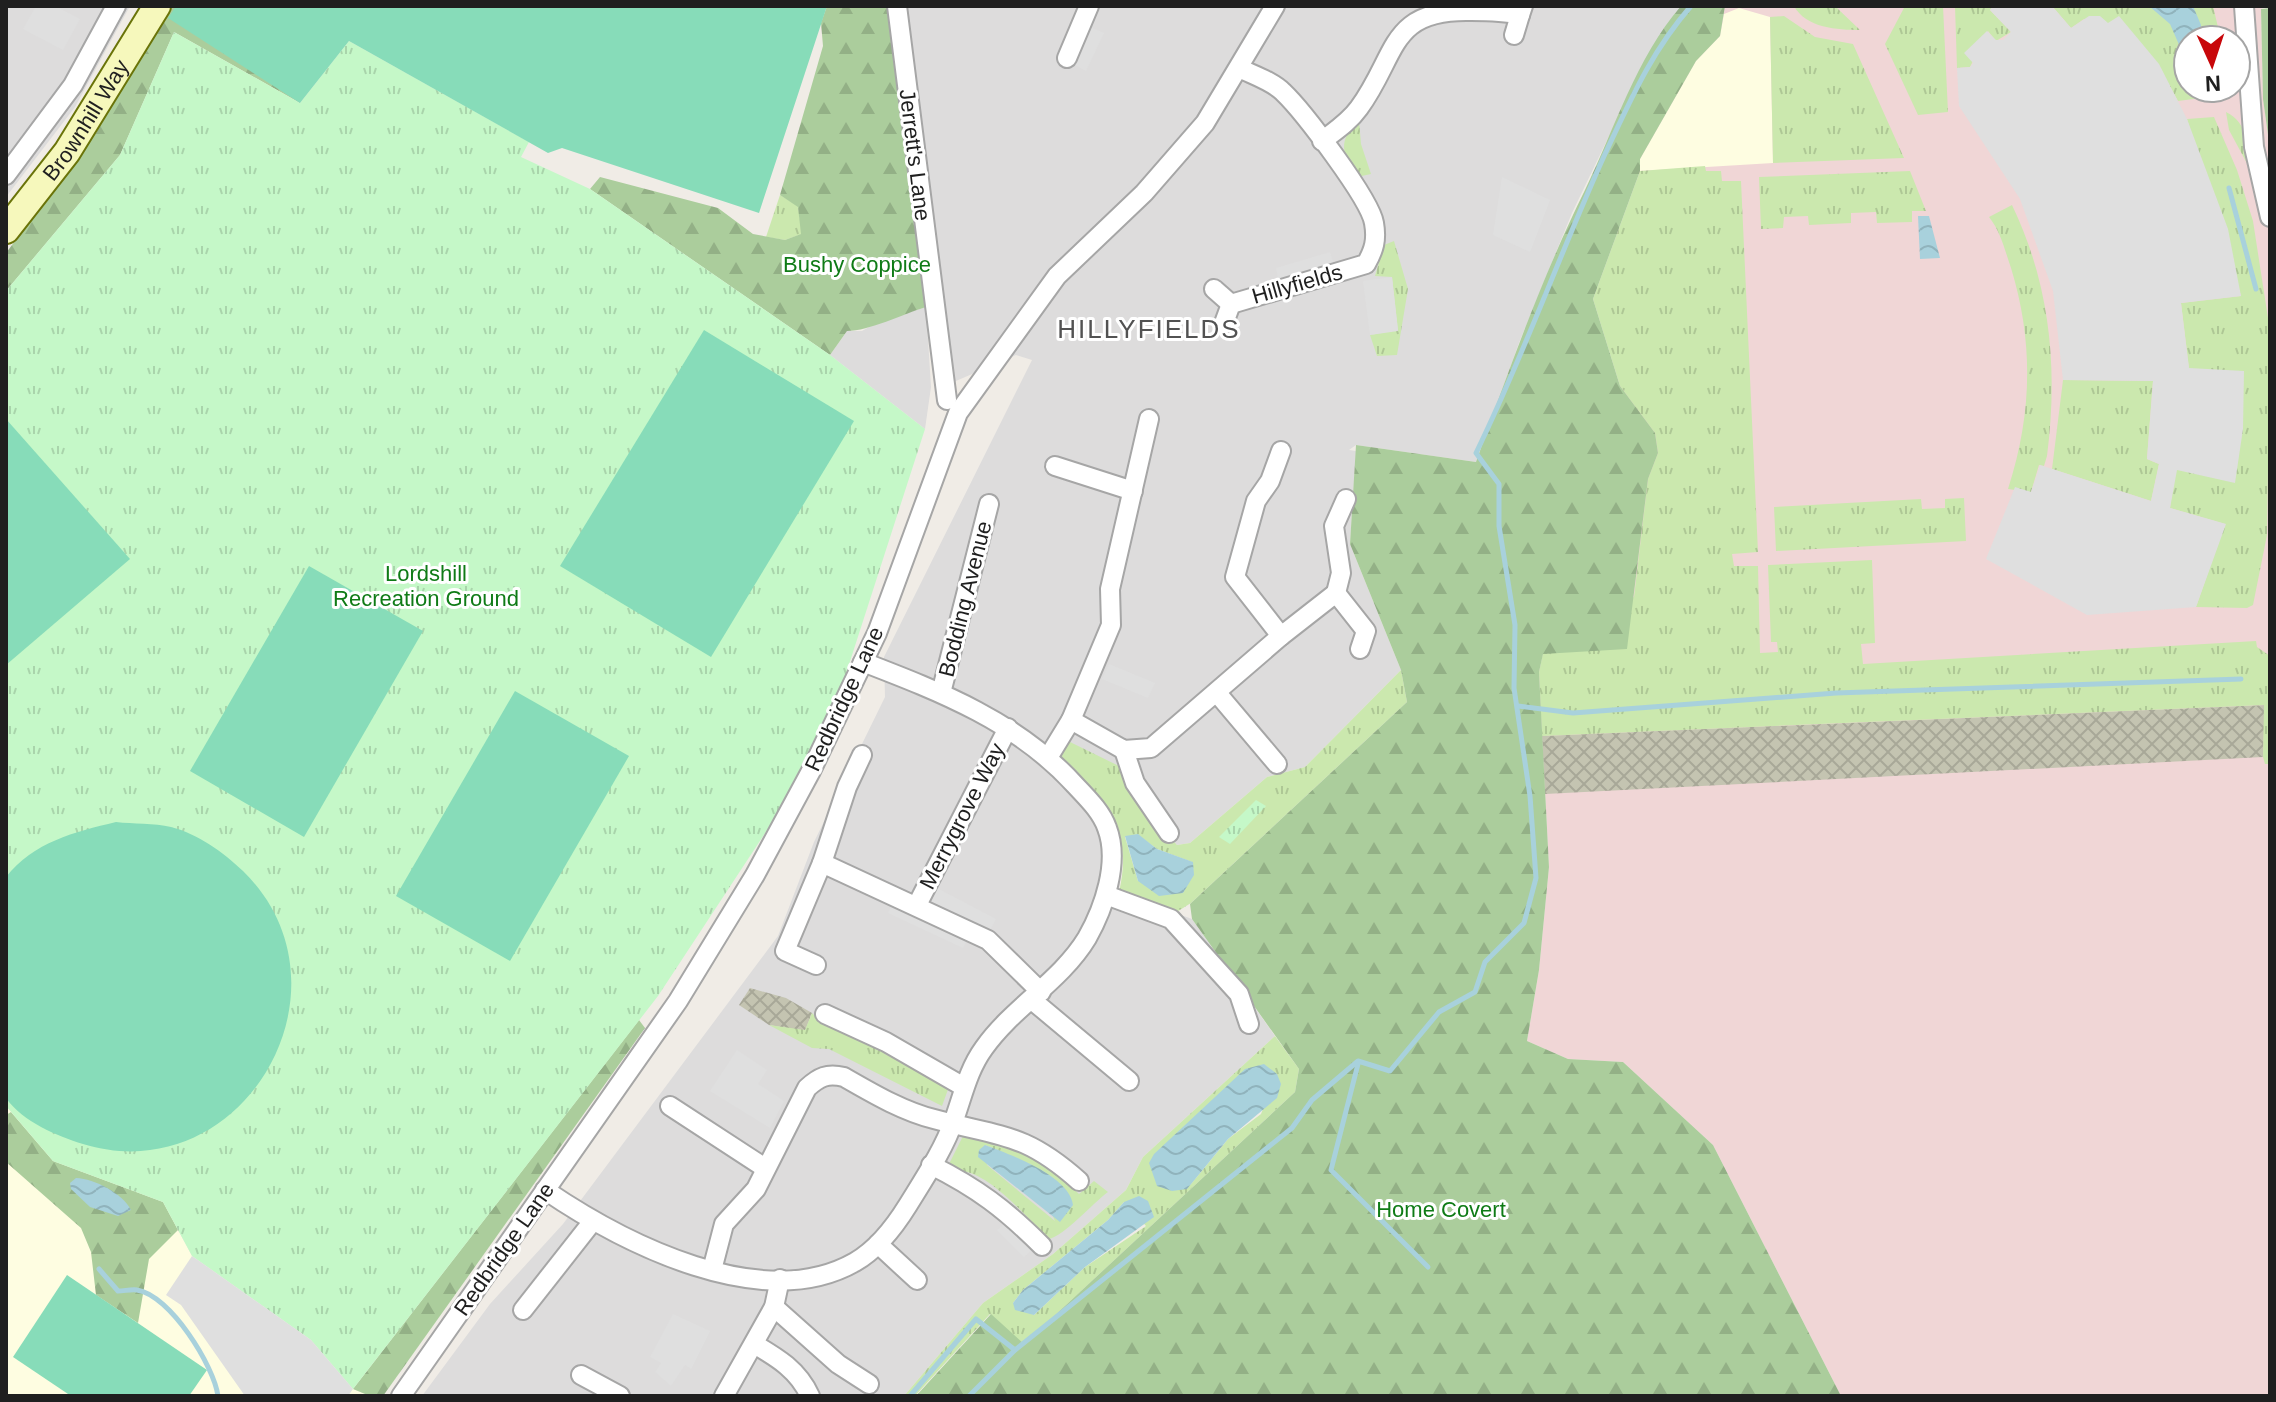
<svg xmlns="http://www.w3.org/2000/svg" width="2276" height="1402" font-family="Arial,sans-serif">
	<defs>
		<pattern id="construction-cross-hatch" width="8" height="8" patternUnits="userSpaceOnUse" patternTransform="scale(2)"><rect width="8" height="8" fill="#c4c4b1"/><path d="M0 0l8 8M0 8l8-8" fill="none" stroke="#a8a898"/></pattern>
		<pattern id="grass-tufts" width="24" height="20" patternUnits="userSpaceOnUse" patternTransform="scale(2)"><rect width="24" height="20" fill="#cbe8ae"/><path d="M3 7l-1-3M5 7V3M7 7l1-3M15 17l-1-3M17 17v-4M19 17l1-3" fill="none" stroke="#aec795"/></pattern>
		<pattern id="forest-firs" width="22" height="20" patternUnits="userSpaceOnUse" patternTransform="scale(2)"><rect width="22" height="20" fill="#abcd9c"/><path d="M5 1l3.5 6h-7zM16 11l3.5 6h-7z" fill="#93b086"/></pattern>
		<pattern id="park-tufts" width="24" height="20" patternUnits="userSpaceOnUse" patternTransform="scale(2)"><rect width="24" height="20" fill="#c5f8c8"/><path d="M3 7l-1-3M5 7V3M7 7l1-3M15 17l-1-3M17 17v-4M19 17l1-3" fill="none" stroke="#a9d4ab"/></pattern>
		<pattern id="water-waves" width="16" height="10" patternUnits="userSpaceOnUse" patternTransform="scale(2)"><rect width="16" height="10" fill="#a8d1dc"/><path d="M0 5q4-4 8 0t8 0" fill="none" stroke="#90b3bc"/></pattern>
	</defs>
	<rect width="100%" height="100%" fill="#f0ece6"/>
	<g fill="#dddcdc">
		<path d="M 6,6 L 130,6 L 75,107 L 6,197 Z"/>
		<path d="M 902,6 L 1681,6 L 1649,53 L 1572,213 L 1519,343 L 1476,462 L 1356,445 L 1349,450 L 1356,451 L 1350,544 L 1401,670 L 1305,767 L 1267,777 L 1190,843 L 1177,845 L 1136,799 L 1059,759 L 1114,818 L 1122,842 L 1119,892 L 1192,919 L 1275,1036 L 1143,1157 L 1126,1190 L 1053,1254 L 983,1303 L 904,1396 L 422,1396 L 490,1304 L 563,1224 L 778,936 L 814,842 L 885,697 L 884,657 L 1032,360 L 1016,355 L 949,384 Z"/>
		<path d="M 926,307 L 931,387 L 925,429 L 830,355 L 847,331 L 862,331 L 876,323 Z"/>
	</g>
	<path fill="#f0d6d6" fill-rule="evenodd" d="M 1725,6 L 2270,6 L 2261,9 L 2263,99 L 2270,149 L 2270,1396 L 1841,1396 L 1713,1145 L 1623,1062 L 1568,1059 L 1527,1041 L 1539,970 L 1549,867 L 1539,672 L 1620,386 L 1640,159 L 1696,61 L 1720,36 ZM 2188,40 L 2236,40 L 2236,88 L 2188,88 Z"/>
	<g fill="#fefde1">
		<path d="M 1739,8 L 1770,17 L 1773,163 L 1640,171 L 1640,159 L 1696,61 L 1720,36 L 1724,14 Z"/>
		<path d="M 6,1106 L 53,1161 L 163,1202 L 192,1256 L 353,1389 L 370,1396 L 6,1396 Z"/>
	</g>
	<g fill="url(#construction-cross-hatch)">
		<path d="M 2265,705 L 2263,757 L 1545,794 L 1542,736 Z"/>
		<path d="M 750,988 L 786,998 L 812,1013 L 805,1031 L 769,1025 L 739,1005 Z"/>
	</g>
	<g fill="url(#grass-tufts)" fill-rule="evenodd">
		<path d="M 1794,6 L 1837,8 L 1860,30 C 1837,30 1806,28 1794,6 Z"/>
		<path d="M 1905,6 L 1943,6 L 1948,112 L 1918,115 L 1885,44 Z"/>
		<path d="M 1955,6 L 1993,6 L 1990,10 L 2011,32 L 1996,41 L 1988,31 L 1970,67 L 1957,68 Z"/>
		<path d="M 2052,6 L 2213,6 L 2221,40 L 2188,40 L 2188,88 L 2213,88 L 2209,97 L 2178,101 C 2157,61 2130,27 2084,19 L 2071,28 Z"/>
		<path d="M 1784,16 L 1815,37 L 1853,44 L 1904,158 L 1773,163 L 1770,17 Z"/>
		<path d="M 2226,112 C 2249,123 2247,147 2250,169 L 2229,130 Z"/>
		<path d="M 2214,117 L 2237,170 L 2253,221 L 2270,331 L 2267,535 L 2253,605 L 2247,608 L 2196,607 L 2225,524 L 2170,508 L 2189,369 L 2181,303 L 2241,296 L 2187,119 Z"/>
		<path d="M 1359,120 L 1361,144 L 1371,174 L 1357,177 C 1342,153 1337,141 1359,120 Z"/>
		<path d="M 1705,166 L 1706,171 L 1721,171 L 1722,181 L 1741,181 L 1758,552 L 1732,554 L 1734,566 L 1758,566 L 1760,653 L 1778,652 L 1777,642 L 1771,642 L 1768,565 L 1872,560 L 1875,643 L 1861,644 L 1863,664 L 2256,641 L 2257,647 L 2270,656 L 2270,764 L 2265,764 L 2263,757 L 2264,705 L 1542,736 L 1539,672 L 1543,653 L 1634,597 L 1648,479 L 1658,453 L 1655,433 L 1620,386 L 1593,299 L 1640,171 Z"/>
		<path d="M 1910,171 L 1926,211 L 1912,211 L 1912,222 L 1877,223 L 1876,212 L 1851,213 L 1851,223 L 1809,225 L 1808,216 L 1784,217 L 1783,228 L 1761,229 L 1759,177 Z"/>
		<path d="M 780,195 L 798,206 L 802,234 L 785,240 L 766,237 Z"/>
		<path d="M 2012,205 C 2051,286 2058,370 2047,456 L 2044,466 L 2039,465 L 2031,492 L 2008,489 C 2032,415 2034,343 2011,268 C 2005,251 2001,232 1989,217 Z"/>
		<path d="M 1394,241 L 1408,289 L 1397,355 L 1377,356 L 1370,335 L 1398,330 L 1392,277 L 1375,276 L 1384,245 Z"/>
		<path d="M 2063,380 L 2153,381 L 2147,459 L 2159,464 L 2151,501 L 2052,469 Z"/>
		<path d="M 1964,498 L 1966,541 L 1776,551 L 1774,507 L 1921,499 L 1922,509 L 1945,508 L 1945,499 Z"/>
		<path d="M 1401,670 L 1407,702 L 1191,903 L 1175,913 L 1119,892 C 1135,824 1100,804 1058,759 L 1068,741 L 1119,766 L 1136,799 L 1177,845 L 1190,843 L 1267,777 L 1305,767 ZM 1138,835 L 1157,849 L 1192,862 L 1138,881 L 1125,837 Z"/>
		<path d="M 812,1013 L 820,1021 L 882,1045 L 885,1054 L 903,1063 L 908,1059 L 950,1084 L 942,1106 L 829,1049 L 812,1048 L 769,1025 L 805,1030 Z"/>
		<path d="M 1275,1036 L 1299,1069 L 1295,1092 L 1023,1345 L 990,1314 L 915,1396 L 904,1396 L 983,1303 L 1053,1254 L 1126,1190 L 1143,1157 ZM 1277,1074 L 1261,1114 L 1228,1139 L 1187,1189 ZM 1124,1202 L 1146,1226 L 1085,1267 L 1034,1315 L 1013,1303 L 1023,1290 L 1108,1220 Z"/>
		<path d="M 965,1132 C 1010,1145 1047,1159 1079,1194 L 1094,1181 L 1108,1192 C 1093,1203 1064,1236 1049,1239 C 1029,1220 984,1166 957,1172 L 948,1166 ZM 985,1145 L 1029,1164 L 1055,1221 L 987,1165 Z"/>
	</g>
	<g fill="url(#forest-firs)">
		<path d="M 166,6 L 284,6 L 300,103 L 174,32 L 120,155 L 6,291 L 6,253 L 96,133 Z"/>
		<path d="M 827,6 L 888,6 L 926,307 C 903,314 869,331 847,331 L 830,355 L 590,189 L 600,177 L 718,208 L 753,234 L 785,240 L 801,234 L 798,207 L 780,195 L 823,46 L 821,23 Z"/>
		<path d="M 1681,6 L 1725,6 L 1720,36 L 1696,61 L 1640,159 L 1640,171 L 1593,299 L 1620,386 L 1655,433 L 1658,453 L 1648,479 L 1627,649 L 1543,654 L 1539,672 L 1549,867 L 1539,970 L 1527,1041 L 1568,1059 L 1623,1062 L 1713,1145 L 1841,1396 L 916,1396 L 991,1314 L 1024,1344 L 1295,1092 L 1299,1069 L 1192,919 L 1190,904 L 1407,702 L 1401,670 L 1350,544 L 1356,445 L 1476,462 C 1509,369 1542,277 1585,190 C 1615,128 1636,58 1681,6 Z"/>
		<path d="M 2270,8 L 2270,149 L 2263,99 L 2261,9 Z"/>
		<path d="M 639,1020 L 645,1028 L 383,1396 L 370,1396 L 353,1389 Z"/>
		<path d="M 11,1112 L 53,1161 L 163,1202 L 178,1230 L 149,1259 L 138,1323 L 96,1295 L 91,1252 L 81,1228 L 6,1162 L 6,1115 Z"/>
	</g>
	<g fill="url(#park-tufts)">
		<path d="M 174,32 L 300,103 L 349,41 L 529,142 L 521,157 L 590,189 L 830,355 L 925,429 L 823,745 L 658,996 L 353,1389 L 311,1340 L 192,1256 L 163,1202 L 53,1161 L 6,1106 L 6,291 L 120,155 Z"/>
		<path d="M 1256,800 L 1266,806 L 1230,844 L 1219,837 Z"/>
	</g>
	<g fill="#87dcb9">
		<path d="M 176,6 L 827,6 L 759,213 L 562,148 L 548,153 L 349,41 L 300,103 L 168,18 Z"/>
		<path d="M 704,330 L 854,421 L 711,657 L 560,566 Z"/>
		<path d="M 6,419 L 130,559 L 6,665 Z"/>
		<path d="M 309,566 L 423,631 L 304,837 L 190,771 Z"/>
		<path d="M 515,691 L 629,756 L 510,961 L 396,896 Z"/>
		<path d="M 116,822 C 133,824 154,823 171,827 C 198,834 223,852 243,871 C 362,987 243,1193 83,1144 C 57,1136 23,1122 6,1098 L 6,877 C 34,842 74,832 116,822 Z"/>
		<path d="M 67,1275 L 207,1370 L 189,1396 L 71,1396 L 13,1357 Z"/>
	</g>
	<g fill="#dfdfdf">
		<path d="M 36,6 L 55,6 L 80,19 L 63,50 L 23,29 Z"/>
		<path d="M 1993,6 L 2052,6 L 2071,28 L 2089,16 L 2100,16 L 2108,23 L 2119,16 L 2159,64 L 2187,119 L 2228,229 L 2241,296 L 2181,303 L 2189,368 L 2244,371 L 2243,429 L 2235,483 L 2177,470 L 2170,508 L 2226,524 L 2196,607 L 2087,615 L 1986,559 L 2015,487 L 2031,492 L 2040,465 L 2151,501 L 2159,464 L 2147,459 L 2153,381 L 2063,380 L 2053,291 L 2020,199 L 1959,106 L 1957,68 L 1970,67 L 1973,63 L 1964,53 L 1987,31 L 1996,40 L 2003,40 L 2011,32 L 1990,10 Z"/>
		<path d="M 1090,27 L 1104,33 L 1086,71 L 1073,64 Z"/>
		<path d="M 1502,177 L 1550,200 L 1530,252 L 1493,235 Z"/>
		<path d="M 1330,252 L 1336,272 L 1280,288 L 1276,268 Z"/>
		<path d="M 1392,277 L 1398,331 L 1370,335 L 1363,281 Z"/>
		<path d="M 1109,664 L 1155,683 L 1148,698 L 1102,679 Z"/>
		<path d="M 935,887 L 996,919 L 983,944 L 969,936 L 963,948 L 888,913 L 897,892 L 926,905 Z"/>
		<path d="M 737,1050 L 767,1070 L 758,1084 L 784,1101 L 770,1128 L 710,1091 Z"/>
		<path d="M 1007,1221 L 1034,1248 L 1024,1257 L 997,1230 Z"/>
		<path d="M 192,1256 L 311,1340 L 353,1389 L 348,1396 L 245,1396 L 181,1305 L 166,1295 Z"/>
		<path d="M 673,1314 L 710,1331 L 691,1369 L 685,1365 L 671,1386 L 655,1372 L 661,1363 L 650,1357 Z"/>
	</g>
	<g fill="url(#water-waves)">
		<path d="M 2149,6 L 2193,6 L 2201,25 L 2202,40 L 2188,40 L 2188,57 L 2183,54 L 2170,24 Z"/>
		<path d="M 1918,216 L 1929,216 L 1940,258 L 1920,259 Z"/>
		<path d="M 1138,834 L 1157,849 L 1193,862 L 1194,875 L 1183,893 L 1159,896 L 1138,881 L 1125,836 Z"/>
		<path d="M 1264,1064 L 1277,1074 L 1281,1084 L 1277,1098 L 1228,1139 L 1187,1189 L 1172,1191 L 1157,1186 L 1149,1163 L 1154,1154 L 1245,1069 Z"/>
		<path d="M 985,1145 C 1009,1154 1070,1176 1073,1205 L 1060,1222 L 978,1157 L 979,1150 Z"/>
		<path d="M 76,1178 C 95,1179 122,1193 131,1210 L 118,1216 L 90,1207 L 71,1189 L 70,1183 Z"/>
		<path d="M 1139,1196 L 1148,1201 L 1154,1217 L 1085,1267 L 1034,1315 L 1015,1310 L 1013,1303 L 1023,1290 L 1108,1220 L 1124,1202 Z"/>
	</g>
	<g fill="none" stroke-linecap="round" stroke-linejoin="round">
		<g stroke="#a8d1dc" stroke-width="5">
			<path d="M 2229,188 L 2256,289"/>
			<path d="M 1518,706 L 1573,713 L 1836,693 L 2241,679"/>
			<path d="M 1358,1064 L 1331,1170 L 1428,1267"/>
			<path d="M 99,1269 L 118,1291 C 124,1291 132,1289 137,1290 C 170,1295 214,1366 218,1396"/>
			<path d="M 910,1396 L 976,1319 L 1015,1350"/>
			<path d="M 969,1396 L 1015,1350 L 1292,1128 L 1312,1100 L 1358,1061 L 1390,1071 L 1439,1012 L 1475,992 L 1485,962 L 1524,923 L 1536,878 L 1530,796 L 1514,688 L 1515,625 L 1499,526 L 1499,484 L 1476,453 C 1524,355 1560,253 1605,154 C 1631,99 1651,52 1691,6"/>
		</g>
		<g stroke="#a6a6a6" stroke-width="22">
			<g id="street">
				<path d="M 897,6 L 947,400"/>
				<path d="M 2244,6 L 2254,147 L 2270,217"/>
				<path d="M 1514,35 L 1520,15"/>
				<path d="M 1067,58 L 1089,6"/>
				<path d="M 1322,141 C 1335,131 1349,122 1359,108 C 1398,55 1388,9 1471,11 C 1488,11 1504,11 1520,15 L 1523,6"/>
				<path d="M 6,175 L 73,85 L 116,6"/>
				<path d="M 1214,289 L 1231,304"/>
				<path d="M 1224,323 L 1231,304 L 1366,264 C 1374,250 1377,240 1374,223 C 1370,199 1303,111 1283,92 C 1272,81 1253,75 1239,68"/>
				<path d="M 1055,466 L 1133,491"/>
				<path d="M 1336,593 L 1341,573 L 1334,526 L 1346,499"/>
				<path d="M 1281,636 L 1336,593 L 1366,631 L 1360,649"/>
				<path d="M 941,693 L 989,504"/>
				<path d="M 1217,693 L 1277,764"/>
				<path d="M 1071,720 L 1124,750 L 1151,748 L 1281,636 L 1235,577 L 1256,501 L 1270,481 L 1281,451"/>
				<path d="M 1124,750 L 1135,783 L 1169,833"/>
				<path d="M 1049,756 L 1071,720 L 1111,625 L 1110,589 L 1149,419"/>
				<path d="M 822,863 L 847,787 L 862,755"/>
				<path d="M 1106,895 L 1171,919 L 1239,994 L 1249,1024"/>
				<path d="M 917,905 L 1008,728"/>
				<path d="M 816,965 L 785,951 L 822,863 L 988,940 L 1041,992"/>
				<path d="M 1032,1000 L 1129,1081"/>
				<path d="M 825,1014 L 886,1042 L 964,1087"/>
				<path d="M 670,1106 L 765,1168"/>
				<path d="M 931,1165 C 977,1188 1005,1209 1042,1246"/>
				<path d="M 545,1190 C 623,1243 762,1315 855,1262 C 876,1250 895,1226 908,1205 C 924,1179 944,1149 954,1120 C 963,1095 968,1070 984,1048 C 1013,1007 1061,981 1087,938 C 1104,908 1120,862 1107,828 C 1101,811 1087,798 1075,785 C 1018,722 941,692 863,662"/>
				<path d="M 878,1244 L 917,1280"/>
				<path d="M 712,1270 L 724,1224 L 756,1189 L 807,1088 C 819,1077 827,1073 844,1077 C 872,1093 902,1111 934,1119 C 1000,1137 1024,1132 1079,1181"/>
				<path d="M 774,1307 L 838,1364 L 869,1384"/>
				<path d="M 523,1310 L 593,1221"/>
				<path d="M 754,1344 C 778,1358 798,1370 810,1396"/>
				<path d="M 581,1375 L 620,1396"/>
				<path d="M 401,1396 L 678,1001 L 755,875 L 811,771 L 877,633 L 958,413 L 1057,276 L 1144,193 L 1205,123 L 1275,6"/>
				<path d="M 724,1396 L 774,1307 L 780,1279"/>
			</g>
		</g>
		<g stroke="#6a7409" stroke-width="30">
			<g id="secondary">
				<path id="s1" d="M 6,230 L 67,152 L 157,6"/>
			</g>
		</g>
		<use href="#street" stroke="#fff" stroke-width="18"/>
		<use href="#secondary" stroke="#f6f8bc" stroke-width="26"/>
	</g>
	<g text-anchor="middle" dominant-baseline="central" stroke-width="6" stroke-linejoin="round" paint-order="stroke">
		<g font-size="22" fill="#1f1f1f" stroke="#fff">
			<text stroke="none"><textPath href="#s1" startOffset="136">Brownhill Way</textPath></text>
			<text transform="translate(915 155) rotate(83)">Jerrett's Lane</text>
			<text transform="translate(1297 284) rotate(-16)">Hillyfields</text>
			<text transform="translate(965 599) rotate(-76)">Bodding Avenue</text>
			<text transform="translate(844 699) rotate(-65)">Redbridge Lane</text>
			<text transform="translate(962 816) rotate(-63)">Merrygrove Way</text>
			<text transform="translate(504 1249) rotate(-55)">Redbridge Lane</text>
		</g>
		<g font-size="22" fill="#0f7b16" stroke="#fff">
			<text x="857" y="264">Bushy Coppice</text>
			<text x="426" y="573">Lordshill<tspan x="426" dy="25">Recreation Ground</tspan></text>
			<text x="1441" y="1209">Home Covert</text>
		</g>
		<g font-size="26" letter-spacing="2" fill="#525252" stroke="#fff">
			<text x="1149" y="329">HILLYFIELDS</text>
		</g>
	</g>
	<rect width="2276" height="1402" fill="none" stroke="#1f1f1f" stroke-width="16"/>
	<g transform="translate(2212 64) rotate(177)"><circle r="38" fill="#ffffff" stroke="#a5a5a5" stroke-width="2"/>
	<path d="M0-6L14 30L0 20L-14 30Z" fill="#c8070a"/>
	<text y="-12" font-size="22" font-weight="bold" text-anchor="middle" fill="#1f1f1f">N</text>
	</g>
</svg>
